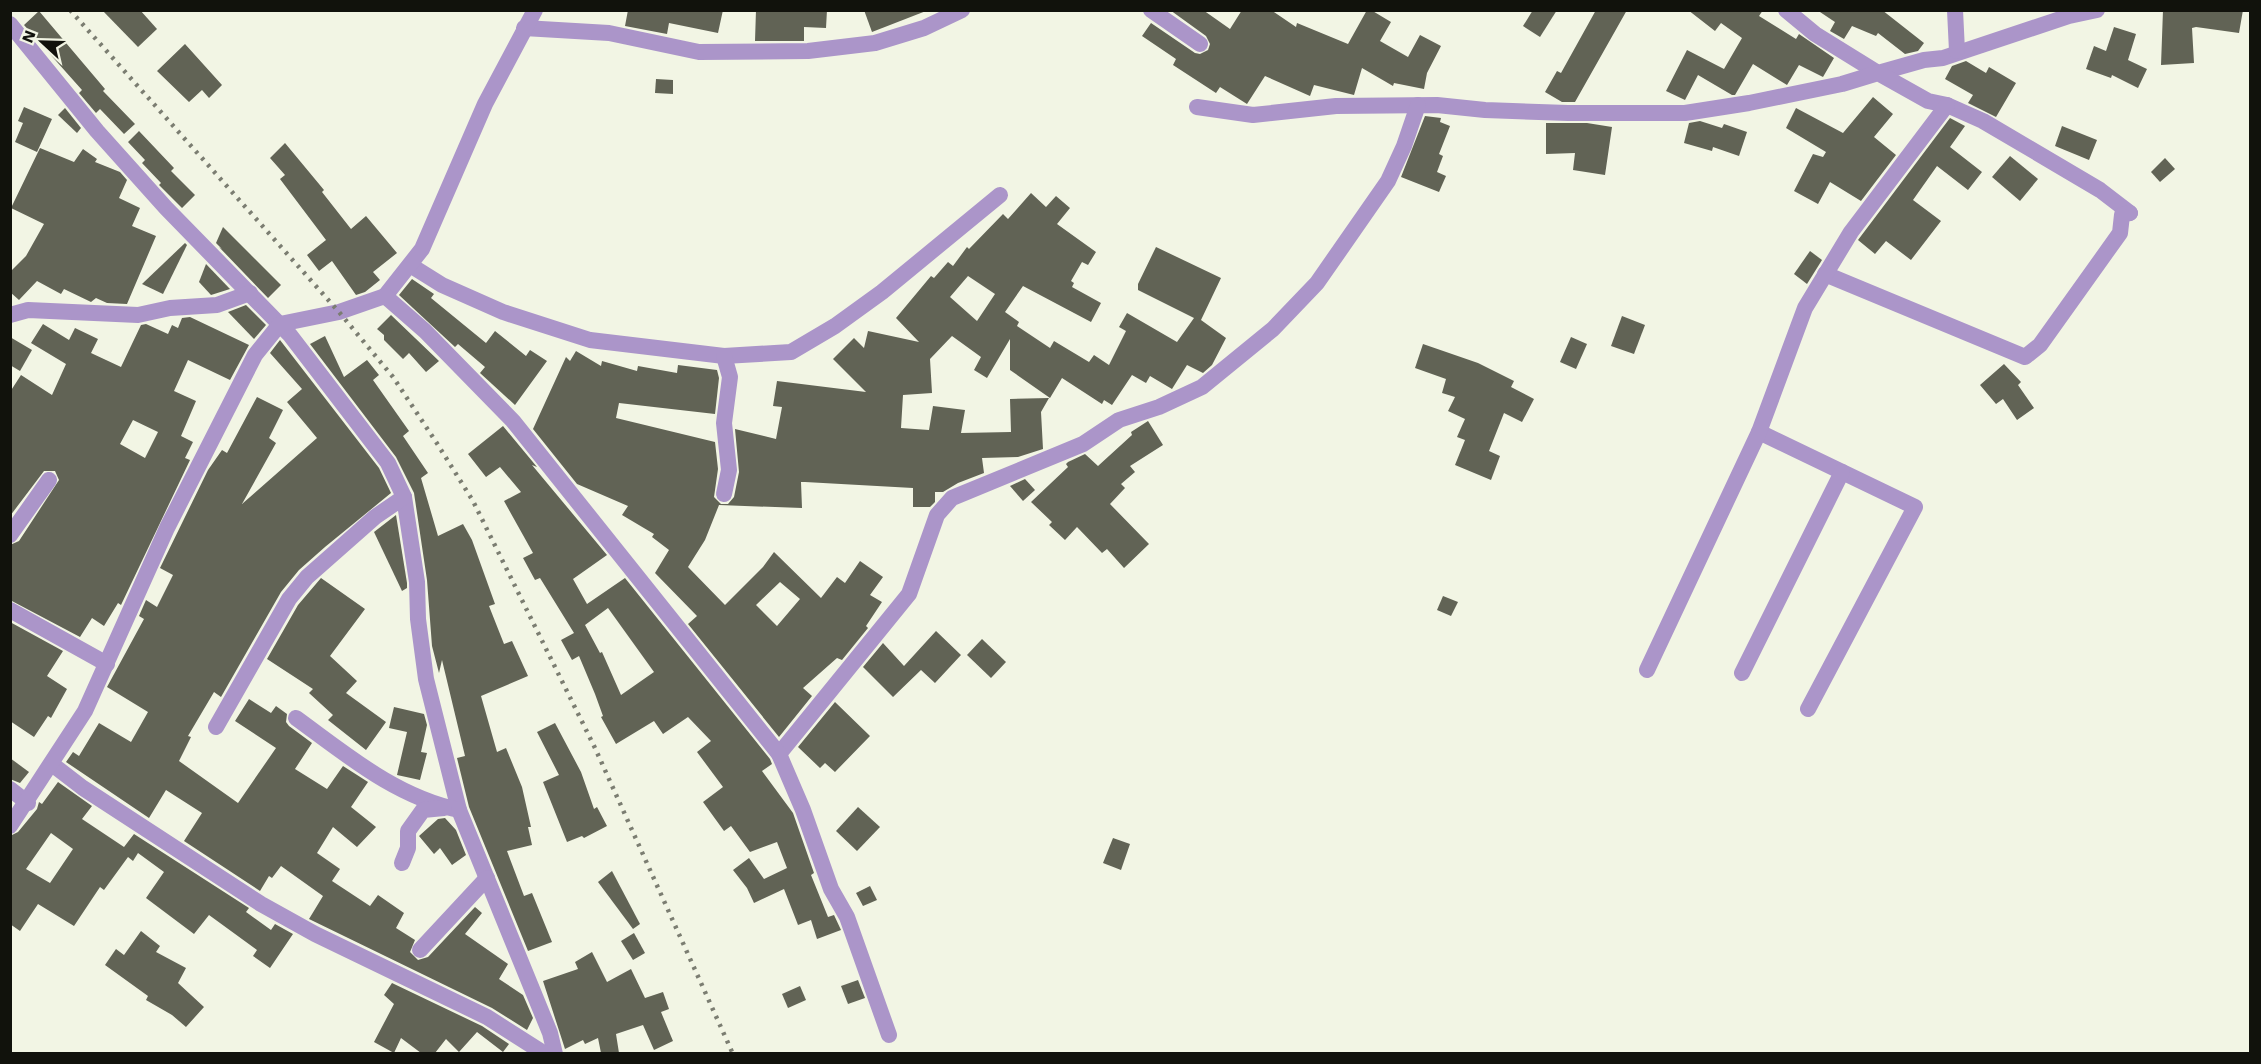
<svg xmlns="http://www.w3.org/2000/svg" width="2261" height="1064" font-family="'Work Sans',sans-serif">
	<rect width="100%" height="100%" fill="#f2f5e4"/>
	<g fill="#616355" fill-rule="evenodd">
		<path d="M 102,10 L 140,10 L 157,29 L 138,47 Z"/>
		<path d="M 628,10 L 723,10 L 718,33 L 669,23 L 667,34 L 625,26 Z"/>
		<path d="M 756,10 L 827,10 L 826,28 L 804,27 L 804,41 L 755,41 Z"/>
		<path d="M 864,10 L 925,10 L 926,11 L 872,32 Z"/>
		<path d="M 1170,10 L 1203,10 L 1230,29 L 1242,10 L 1271,10 L 1296,27 L 1297,23 L 1348,44 L 1367,10 L 1371,10 L 1391,22 L 1380,41 L 1408,57 L 1420,35 L 1441,46 L 1427,73 L 1424,89 L 1394,83 L 1393,86 L 1362,68 L 1354,95 L 1314,85 L 1310,96 L 1265,76 L 1247,104 L 1220,87 L 1216,93 L 1173,65 L 1176,59 L 1142,36 L 1151,23 L 1195,53 L 1200,54 L 1208,50 L 1210,44 L 1206,36 Z"/>
		<path d="M 1533,10 L 1557,10 L 1540,37 L 1523,26 Z"/>
		<path d="M 1596,10 L 1627,10 L 1575,102 L 1562,102 L 1545,92 L 1557,71 L 1561,73 Z"/>
		<path d="M 1688,10 L 1763,10 L 1759,16 L 1796,39 L 1799,34 L 1834,58 L 1823,77 L 1799,65 L 1787,85 L 1753,64 L 1735,95 L 1732,95 L 1698,75 L 1685,100 L 1666,91 L 1687,50 L 1724,69 L 1742,38 L 1721,23 L 1715,31 Z"/>
		<path d="M 1817,10 L 1882,10 L 1924,43 L 1918,51 L 1905,54 L 1878,33 L 1876,36 L 1852,26 L 1844,39 L 1830,31 L 1835,22 Z"/>
		<path d="M 2163,10 L 2243,10 L 2239,33 L 2196,27 L 2192,28 L 2194,63 L 2161,65 Z"/>
		<path d="M 39,11 L 105,89 L 103,91 L 135,124 L 124,134 L 100,109 L 96,113 L 79,93 L 82,90 L 24,25 Z"/>
		<path d="M 2114,27 L 2136,34 L 2128,60 L 2147,69 L 2138,88 L 2112,75 L 2111,78 L 2086,69 L 2094,46 L 2106,51 Z"/>
		<path d="M 185,44 L 222,85 L 209,98 L 202,90 L 189,102 L 157,71 Z"/>
		<path d="M 1966,61 L 1986,73 L 1989,67 L 2016,83 L 1996,117 L 1968,103 L 1973,95 L 1945,79 L 1952,66 Z"/>
		<path d="M 656,79 L 673,80 L 673,94 L 655,93 Z"/>
		<path d="M 1873,97 L 1893,114 L 1874,137 L 1896,155 L 1861,201 L 1830,182 L 1818,204 L 1794,191 L 1813,154 L 1823,157 L 1826,152 L 1786,128 L 1796,108 L 1843,133 Z"/>
		<path d="M 24,107 L 52,119 L 37,152 L 15,142 L 23,123 L 18,121 Z"/>
		<path d="M 65,108 L 81,128 L 77,133 L 58,115 Z"/>
		<path d="M 1425,116 L 1441,118 L 1440,122 L 1450,126 L 1439,154 L 1443,156 L 1437,172 L 1446,176 L 1439,192 L 1401,177 Z"/>
		<path d="M 1950,118 L 1965,126 L 1950,147 L 1982,172 L 1968,190 L 1937,166 L 1913,200 L 1941,221 L 1911,260 L 1886,241 L 1875,254 L 1858,240 Z"/>
		<path d="M 1700,121 L 1722,128 L 1724,124 L 1747,132 L 1739,156 L 1713,147 L 1712,151 L 1684,143 L 1689,123 Z"/>
		<path d="M 1546,123 L 1587,123 L 1612,127 L 1605,175 L 1573,170 L 1575,153 L 1546,154 Z"/>
		<path d="M 2062,126 L 2097,140 L 2089,160 L 2055,146 Z"/>
		<path d="M 139,131 L 174,168 L 171,171 L 195,195 L 182,208 L 159,185 L 161,183 L 142,163 L 145,160 L 128,142 Z"/>
		<path d="M 285,143 L 324,190 L 322,192 L 351,229 L 366,216 L 397,253 L 373,272 L 380,280 L 365,292 L 356,295 L 332,261 L 319,271 L 307,255 L 326,240 L 280,179 L 285,175 L 270,158 Z"/>
		<path d="M 40,148 L 74,162 L 83,149 L 97,159 L 95,162 L 120,172 L 127,180 L 119,198 L 140,208 L 132,226 L 156,236 L 127,304 L 107,303 L 96,298 L 91,302 L 64,289 L 61,294 L 37,281 L 19,300 L 10,292 L 10,272 L 26,256 L 44,224 L 11,208 Z"/>
		<path d="M 2010,156 L 2038,179 L 2020,201 L 1992,177 Z"/>
		<path d="M 2165,158 L 2175,169 L 2160,182 L 2151,172 Z"/>
		<path d="M 1031,193 L 1046,207 L 1056,196 L 1070,208 L 1057,224 L 1096,252 L 1088,265 L 1082,262 L 1071,281 L 1074,283 L 1072,287 L 1101,303 L 1091,322 L 1023,286 L 1005,312 L 1019,322 L 1017,326 L 1050,348 L 1054,341 L 1089,362 L 1094,355 L 1109,365 L 1126,331 L 1119,327 L 1127,313 L 1177,342 L 1194,318 L 1138,290 L 1138,284 L 1156,247 L 1221,278 L 1201,320 L 1226,338 L 1212,365 L 1203,373 L 1187,365 L 1172,389 L 1150,376 L 1146,383 L 1132,375 L 1112,405 L 1104,400 L 1102,404 L 1062,378 L 1050,398 L 1010,370 L 1010,339 L 987,378 L 974,370 L 981,357 L 952,336 L 930,359 L 932,393 L 903,395 L 901,428 L 929,430 L 933,406 L 965,410 L 961,433 L 1011,432 L 1010,399 L 1049,398 L 1041,412 L 1043,449 L 1018,457 L 982,458 L 984,473 L 958,483 L 943,492 L 935,492 L 935,502 L 930,507 L 913,507 L 913,488 L 805,482 L 801,482 L 802,508 L 719,505 L 705,540 L 688,567 L 725,605 L 763,567 L 774,552 L 821,598 L 837,577 L 845,583 L 860,561 L 883,577 L 870,595 L 882,602 L 866,626 L 868,628 L 842,660 L 837,658 L 803,688 L 812,696 L 779,737 L 688,624 L 697,616 L 655,573 L 669,550 L 652,537 L 654,534 L 622,515 L 628,506 L 577,484 L 533,429 L 566,357 L 570,361 L 576,351 L 601,366 L 602,361 L 637,371 L 638,366 L 677,373 L 678,365 L 717,370 L 719,378 L 715,414 L 619,403 L 616,418 L 715,442 L 718,469 L 714,497 L 721,504 L 728,504 L 734,497 L 739,472 L 735,429 L 776,439 L 782,407 L 773,406 L 777,381 L 866,392 L 833,359 L 854,338 L 864,348 L 868,331 L 919,342 L 896,318 L 931,276 L 934,278 L 948,262 L 953,266 L 967,247 L 969,249 L 1003,214 L 1008,219 ZM 968,276 L 995,294 L 977,321 L 950,297 ZM 780,582 L 800,599 L 777,626 L 756,605 Z"/>
		<path d="M 223,227 L 281,285 L 268,298 L 219,247 L 222,249 L 216,243 Z"/>
		<path d="M 185,243 L 187,245 L 163,294 L 142,284 Z"/>
		<path d="M 1810,251 L 1822,260 L 1807,284 L 1794,274 Z"/>
		<path d="M 206,264 L 230,289 L 211,295 L 199,282 Z"/>
		<path d="M 412,279 L 434,294 L 431,298 L 486,343 L 495,331 L 526,356 L 530,350 L 547,361 L 515,405 L 480,373 L 485,367 L 458,344 L 455,347 L 399,295 Z"/>
		<path d="M 246,305 L 266,325 L 254,339 L 228,312 Z"/>
		<path d="M 391,315 L 439,361 L 426,372 L 409,353 L 403,359 L 384,340 L 384,335 L 377,329 Z"/>
		<path d="M 1622,316 L 1645,325 L 1634,354 L 1611,346 Z"/>
		<path d="M 190,317 L 249,345 L 230,380 L 188,360 L 174,391 L 196,401 L 181,436 L 193,442 L 185,458 L 190,460 L 121,605 L 118,603 L 104,626 L 92,618 L 80,637 L 10,600 L 10,545 L 19,541 L 59,480 L 55,471 L 44,471 L 10,516 L 10,392 L 21,375 L 52,395 L 66,364 L 31,343 L 43,324 L 69,340 L 75,328 L 98,339 L 91,353 L 121,367 L 141,325 L 146,324 L 168,334 L 172,325 L 178,328 L 182,318 ZM 133,420 L 158,432 L 145,458 L 120,444 Z"/>
		<path d="M 325,336 L 344,377 L 367,360 L 379,375 L 373,380 L 409,431 L 403,436 L 428,473 L 421,478 L 438,536 L 463,524 L 472,540 L 495,604 L 489,606 L 504,644 L 512,641 L 528,676 L 481,696 L 497,752 L 506,748 L 522,787 L 531,827 L 528,827 L 532,845 L 507,851 L 524,896 L 532,893 L 552,942 L 528,951 L 469,807 L 457,758 L 465,756 L 442,660 L 439,673 L 432,646 L 427,580 L 414,493 L 396,457 L 310,344 Z"/>
		<path d="M 10,337 L 32,350 L 20,371 L 10,365 Z"/>
		<path d="M 1571,337 L 1587,344 L 1576,369 L 1560,362 Z"/>
		<path d="M 280,340 L 379,468 L 391,493 L 325,547 L 299,570 L 281,592 L 221,697 L 214,692 L 188,736 L 191,737 L 179,761 L 238,803 L 276,748 L 235,721 L 249,699 L 271,713 L 276,706 L 287,714 L 286,722 L 289,726 L 312,743 L 295,769 L 327,789 L 343,766 L 368,782 L 351,807 L 376,827 L 357,847 L 333,827 L 317,853 L 340,869 L 332,881 L 370,906 L 378,895 L 404,913 L 396,928 L 415,940 L 410,952 L 418,960 L 428,957 L 475,907 L 482,913 L 465,934 L 508,964 L 499,979 L 523,995 L 533,1018 L 527,1030 L 492,1008 L 309,919 L 323,896 L 281,866 L 272,878 L 269,876 L 260,891 L 184,841 L 202,813 L 166,790 L 149,818 L 66,762 L 73,752 L 79,756 L 99,723 L 131,742 L 148,712 L 107,687 L 144,619 L 139,616 L 146,600 L 157,607 L 173,575 L 160,568 L 208,470 L 222,450 L 227,453 L 257,397 L 283,410 L 269,438 L 276,443 L 242,504 L 317,438 L 287,402 L 302,389 L 270,353 Z"/>
		<path d="M 1423,344 L 1478,363 L 1514,381 L 1511,387 L 1534,399 L 1522,422 L 1504,413 L 1489,451 L 1500,456 L 1491,480 L 1455,465 L 1465,440 L 1457,437 L 1465,419 L 1448,411 L 1455,397 L 1442,393 L 1446,379 L 1415,368 Z"/>
		<path d="M 2004,364 L 2021,382 L 2018,385 L 2034,408 L 2017,420 L 2003,399 L 1996,404 L 1980,385 Z"/>
		<path d="M 1148,421 L 1163,445 L 1130,466 L 1135,472 L 1121,484 L 1125,488 L 1110,504 L 1149,544 L 1124,568 L 1107,549 L 1102,553 L 1077,527 L 1065,540 L 1049,525 L 1052,522 L 1031,502 L 1068,467 L 1066,464 L 1068,462 L 1085,454 L 1098,466 L 1132,435 L 1131,432 Z"/>
		<path d="M 503,426 L 537,467 L 532,465 L 607,555 L 573,579 L 587,604 L 625,578 L 770,759 L 772,764 L 762,771 L 793,813 L 814,873 L 811,875 L 828,917 L 834,915 L 841,930 L 817,939 L 811,920 L 798,925 L 784,889 L 754,903 L 747,888 L 733,870 L 749,858 L 764,879 L 787,868 L 777,842 L 750,852 L 731,826 L 724,831 L 703,802 L 723,787 L 697,752 L 711,741 L 688,717 L 663,734 L 654,721 L 616,744 L 601,717 L 603,716 L 595,694 L 579,656 L 572,660 L 561,640 L 574,633 L 540,578 L 535,580 L 523,558 L 533,553 L 504,501 L 521,492 L 500,467 L 486,477 L 468,454 ZM 608,608 L 654,672 L 621,695 L 602,652 L 600,653 L 585,625 Z"/>
		<path d="M 1025,479 L 1035,490 L 1023,501 L 1010,486 Z"/>
		<path d="M 396,515 L 407,583 L 407,588 L 402,591 L 374,532 Z"/>
		<path d="M 321,578 L 365,609 L 330,656 L 357,681 L 346,693 L 386,722 L 366,750 L 328,720 L 333,715 L 309,693 L 313,689 L 267,659 L 298,605 Z"/>
		<path d="M 1443,596 L 1458,602 L 1451,616 L 1437,610 Z"/>
		<path d="M 10,622 L 63,651 L 47,676 L 67,689 L 51,718 L 48,716 L 34,737 L 10,721 Z"/>
		<path d="M 936,631 L 961,655 L 935,683 L 921,670 L 893,697 L 863,667 L 883,643 L 904,666 Z"/>
		<path d="M 982,639 L 1006,662 L 991,678 L 967,655 Z"/>
		<path d="M 835,702 L 870,736 L 835,772 L 825,763 L 820,768 L 798,747 Z"/>
		<path d="M 394,707 L 424,714 L 427,725 L 421,752 L 427,753 L 420,780 L 397,775 L 407,732 L 389,728 Z"/>
		<path d="M 555,723 L 581,772 L 594,809 L 597,807 L 607,826 L 584,838 L 582,836 L 567,842 L 543,782 L 559,775 L 537,732 Z"/>
		<path d="M 10,758 L 29,772 L 20,783 L 10,779 Z"/>
		<path d="M 58,782 L 92,806 L 82,819 L 124,847 L 134,834 L 249,908 L 246,912 L 271,930 L 275,924 L 293,934 L 270,968 L 253,956 L 257,950 L 209,915 L 194,934 L 146,898 L 164,872 L 138,853 L 133,861 L 128,857 L 104,890 L 100,887 L 74,926 L 38,904 L 20,931 L 10,924 L 10,836 L 18,832 L 37,809 L 39,802 L 42,804 ZM 51,833 L 73,849 L 50,883 L 26,869 Z"/>
		<path d="M 858,807 L 880,827 L 857,851 L 836,831 Z"/>
		<path d="M 445,818 L 456,830 L 466,855 L 452,865 L 440,848 L 434,854 L 419,836 L 438,819 Z"/>
		<path d="M 1113,838 L 1130,844 L 1121,870 L 1103,863 Z"/>
		<path d="M 612,871 L 640,924 L 633,929 L 598,882 Z"/>
		<path d="M 870,886 L 877,900 L 863,906 L 856,893 Z"/>
		<path d="M 141,931 L 160,946 L 156,952 L 186,968 L 178,983 L 204,1007 L 186,1027 L 172,1015 L 146,1000 L 148,996 L 105,965 L 116,949 L 124,955 Z"/>
		<path d="M 634,933 L 645,953 L 633,960 L 621,941 Z"/>
		<path d="M 592,952 L 607,982 L 631,969 L 645,998 L 663,992 L 669,1009 L 661,1012 L 673,1041 L 654,1050 L 643,1025 L 616,1034 L 619,1053 L 601,1053 L 598,1038 L 585,1044 L 583,1040 L 565,1049 L 543,981 L 578,969 L 575,962 Z"/>
		<path d="M 858,980 L 865,998 L 848,1004 L 841,986 Z"/>
		<path d="M 392,983 L 482,1026 L 509,1044 L 503,1052 L 477,1032 L 459,1052 L 446,1039 L 435,1053 L 421,1053 L 401,1038 L 394,1053 L 374,1042 L 394,1004 L 384,995 Z"/>
		<path d="M 800,986 L 806,1000 L 788,1008 L 782,994 Z"/>
	</g>
	<g fill="none" stroke-linecap="round" stroke-linejoin="round">
		<g stroke="#ab95c9" stroke-width="16">
			<path d="M 1151,10 L 1200,44"/>
			<path d="M 1786,10 L 1815,34 L 1878,73 L 1924,60 L 1943,58 L 2069,16 L 2097,10"/>
			<path d="M 1955,10 L 1957,51"/>
			<path d="M 10,24 L 97,131 L 166,208 L 290,335 L 388,463 L 404,497 L 417,582 L 418,619 L 426,679 L 459,810 L 550,1033 L 555,1054"/>
			<path d="M 524,28 L 609,33 L 699,52 L 808,51 L 875,43 L 924,28 L 962,10"/>
			<path d="M 1197,107 L 1253,115 L 1336,106 L 1437,105 L 1485,110 L 1568,113 L 1685,113 L 1749,103 L 1842,84 L 1878,73 L 1928,101 L 1947,105 L 1983,121 L 2100,190 L 2130,213"/>
			<path d="M 410,265 L 442,285 L 503,312 L 590,340 L 724,356 L 791,352 L 835,326 L 882,292 L 1000,195"/>
			<path d="M 1825,274 L 2025,357 L 2040,345 L 2120,233 L 2122,215 L 2130,213"/>
			<path d="M 385,296 L 422,249 L 485,104 L 535,10"/>
			<path d="M 10,315 L 28,310 L 138,315 L 170,308 L 217,305 L 250,293"/>
			<path d="M 1759,432 L 1915,507 L 1808,709"/>
			<path d="M 724,494 L 729,470 L 724,423 L 730,377 L 724,356"/>
			<path d="M 10,535 L 49,480"/>
			<path d="M 10,610 L 107,664"/>
			<path d="M 1647,670 L 1759,432 L 1805,308 L 1851,232 L 1947,105"/>
			<path d="M 1742,673 L 1842,472"/>
			<path d="M 296,718 C 347,755 396,797 459,810"/>
			<path d="M 216,727 L 289,599 L 307,577 L 375,517 L 404,497"/>
			<path d="M 779,754 L 909,594 L 937,515 L 952,498 L 1083,444 L 1119,420 L 1159,407 L 1202,387 L 1273,329 L 1317,283 L 1388,181 L 1404,146 L 1418,105"/>
			<path d="M 53,765 L 83,788 L 261,904 L 315,934 L 487,1017 L 545,1054"/>
			<path d="M 10,789 L 28,803"/>
			<path d="M 10,826 L 85,711 L 167,528 L 255,355 L 280,324 L 339,312 L 385,296 L 425,331 L 513,421 L 779,754 L 803,810 L 831,889 L 847,917 L 889,1035"/>
			<path d="M 402,863 L 408,848 L 408,831 L 423,810 L 444,808"/>
			<path d="M 420,950 L 487,878"/>
		</g>
		<path stroke="#7b7d71" stroke-width="4.5" stroke-dasharray="3 6" stroke-linecap="butt" d="M 70,10 L 339,312 L 393,377 L 438,445 L 473,501 L 595,748 L 733,1054"/>
	</g>
	<rect width="2261" height="1064" fill="none" stroke="#11120c" stroke-width="24"/>
	<g transform="translate(42 42) rotate(292)" stroke="#f2f5e4" stroke-width="4.5" paint-order="stroke">
	<path d="M0-4.5L10 22L0 15L-10 22Z" fill="#11120c"/>
	<text y="-9" font-size="16" font-weight="bold" text-anchor="middle" fill="#11120c">N</text>
	</g>
</svg>
